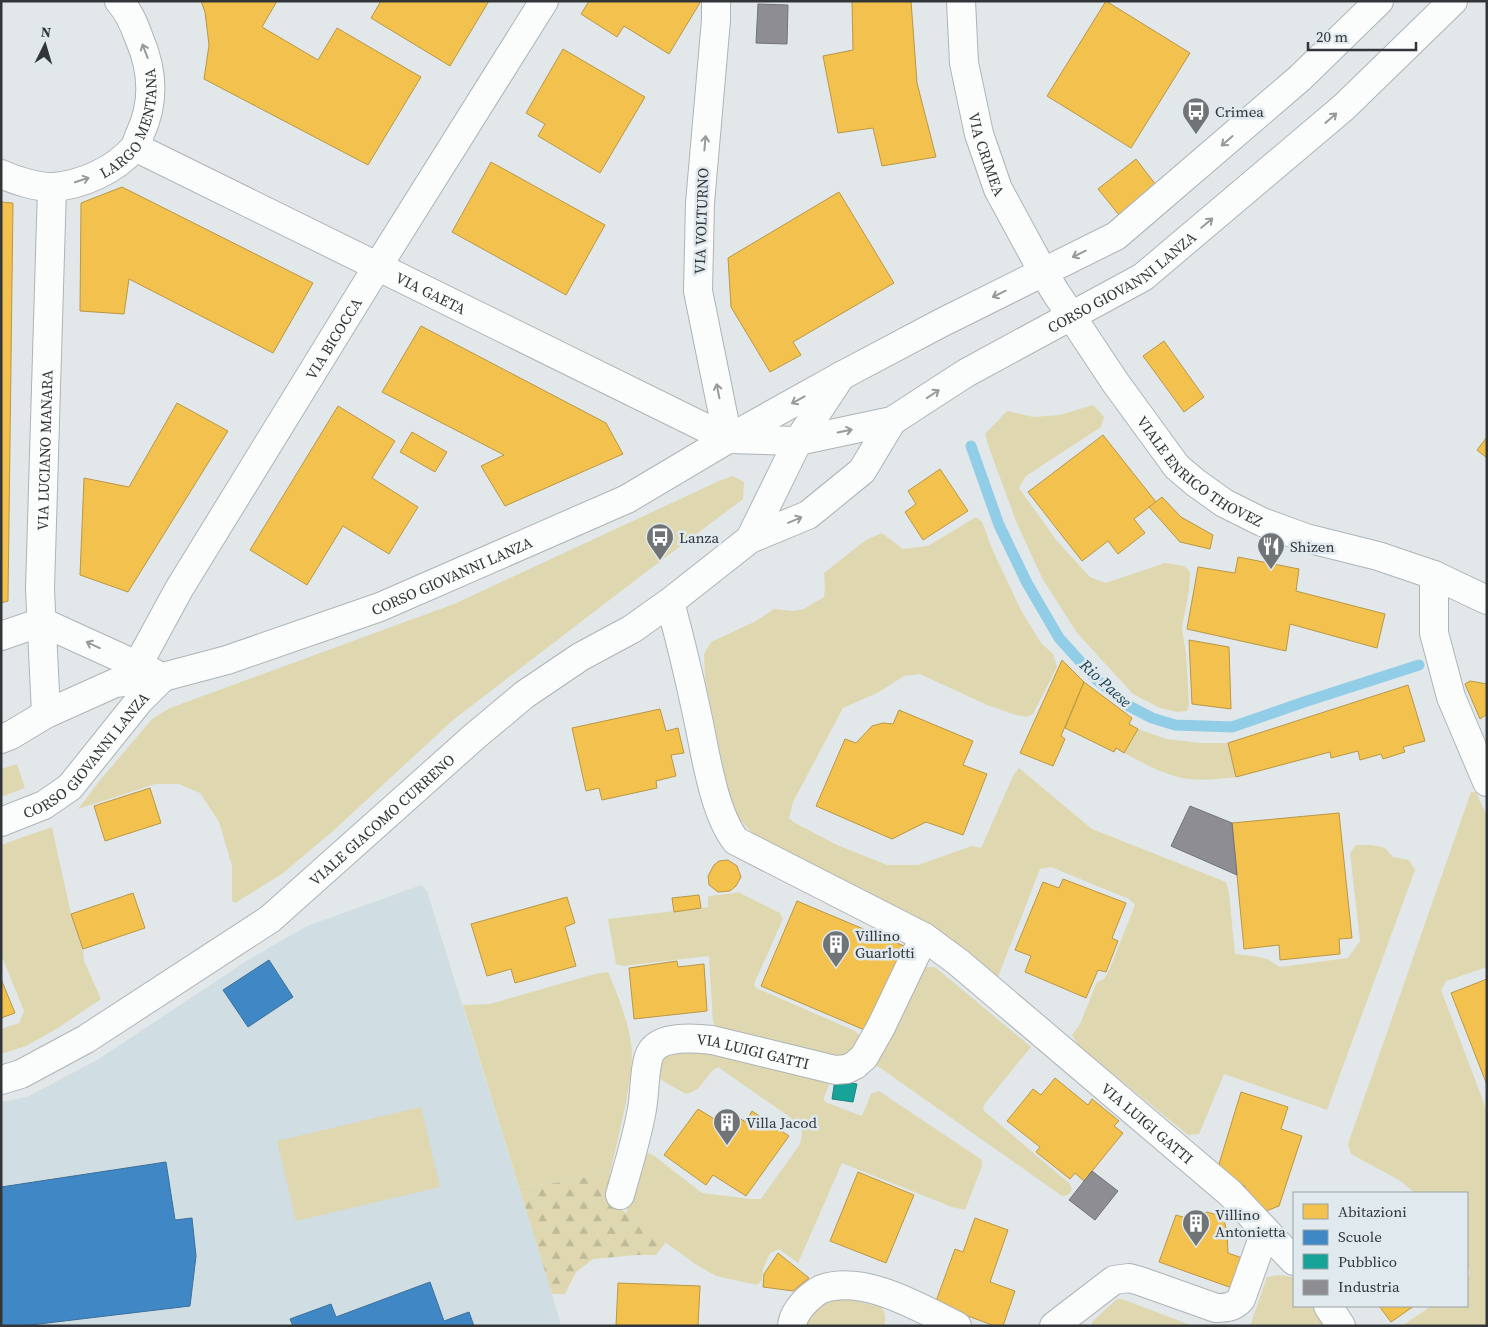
<svg xmlns="http://www.w3.org/2000/svg" width="1488" height="1327" font-family="'Source Serif 4',serif">
	<defs>
		<pattern id="forest-firs" width="22" height="20" patternUnits="userSpaceOnUse" patternTransform="scale(1.25)"><rect width="22" height="20" fill="#ded7b0"/><path d="M5 1l3.5 6h-7zM16 11l3.5 6h-7z" fill="#bfb998"/></pattern>
	</defs>
	<rect width="100%" height="100%" fill="#e2e8ea"/>
	<path fill="#d0dde2" d="M 421,885 L 427,891 L 552,1294 L 560,1321 L 560,1326 L 1,1326 L 1,1102 L 27,1097 L 97,1060 L 248,960 L 307,926 Z"/>
	<g fill="#ded7b0">
		<path d="M 1093,405 L 1104,417 L 1101,427 L 1026,476 L 1019,488 L 1057,541 L 1090,577 L 1106,583 L 1165,563 L 1184,566 L 1190,572 L 1189,591 L 1182,627 L 1186,655 L 1189,704 L 1187,711 L 1177,712 L 1160,708 L 1133,694 L 1077,633 L 1042,578 L 1016,521 L 988,445 L 985,434 L 1007,411 L 1033,417 L 1060,415 Z"/>
		<path d="M 733,476 L 744,482 L 743,499 L 650,569 L 453,720 L 333,831 L 282,874 L 235,903 L 232,901 L 232,866 L 219,822 L 200,793 L 179,784 L 155,784 L 78,809 L 102,778 L 152,719 L 170,708 L 454,604 L 721,480 Z"/>
		<path d="M 976,517 L 982,522 L 993,551 L 1021,610 L 1041,643 L 1053,654 L 1057,667 L 1033,714 L 1027,717 L 1016,715 L 987,705 L 920,674 L 904,676 L 879,692 L 843,708 L 793,802 L 789,818 L 795,823 L 837,845 L 887,865 L 918,865 L 972,846 L 981,848 L 1014,774 L 1019,768 L 1092,829 L 1226,882 L 1229,893 L 1235,954 L 1254,956 L 1267,959 L 1280,967 L 1348,958 L 1360,941 L 1350,853 L 1356,845 L 1372,845 L 1385,848 L 1393,857 L 1409,860 L 1415,870 L 1327,1110 L 1224,1074 L 1199,1134 L 1188,1135 L 1078,1045 L 1072,1035 L 1080,1024 L 1097,982 L 1104,979 L 1110,968 L 1135,905 L 1129,899 L 1051,867 L 1040,869 L 998,977 L 938,931 L 754,835 L 732,811 L 705,678 L 704,654 L 711,642 L 756,621 L 774,609 L 793,611 L 804,609 L 824,597 L 825,588 L 824,573 L 866,540 L 882,533 L 903,549 L 928,546 Z"/>
		<path d="M 1138,729 L 1166,739 L 1201,743 L 1228,743 L 1236,777 C 1217,779 1197,782 1178,777 C 1159,772 1141,762 1124,753 Z"/>
		<path d="M 17,764 L 25,788 L 1,797 L 1,769 Z"/>
		<path d="M 1471,792 L 1476,792 L 1487,816 L 1487,967 L 1446,981 L 1441,990 L 1487,1111 L 1487,1326 L 1402,1326 L 1431,1306 L 1467,1306 L 1467,1281 L 1470,1272 L 1467,1267 L 1467,1193 L 1415,1193 L 1399,1180 L 1351,1154 L 1348,1144 Z"/>
		<path d="M 52,827 L 71,914 L 83,949 L 84,961 L 101,999 L 58,1028 L 26,1046 L 1,1054 L 1,1029 L 19,1023 L 24,1011 L 1,954 L 1,845 Z"/>
		<path d="M 738,892 L 780,913 L 783,919 L 754,984 L 756,988 L 855,1031 L 861,1037 C 853,1052 847,1055 829,1057 L 716,1026 L 713,1022 L 709,956 L 623,966 L 616,964 L 608,919 L 708,907 L 708,897 C 714,894 728,895 738,892 Z"/>
		<path d="M 924,967 L 935,967 L 1031,1047 L 986,1102 L 983,1107 L 984,1111 L 1070,1184 L 1072,1190 L 1068,1195 L 1062,1196 L 869,1060 Z"/>
		<path d="M 608,972 C 618,995 632,1031 632,1056 C 631,1090 618,1136 611,1170 L 573,1181 L 519,1187 L 463,1005 L 490,1004 L 595,974 Z"/>
		<path d="M 678,1047 L 831,1079 L 824,1098 L 825,1102 L 862,1116 L 871,1094 L 879,1091 L 982,1160 L 982,1166 L 965,1210 L 952,1207 L 842,1163 L 798,1263 L 779,1249 L 770,1253 L 763,1269 L 762,1280 L 757,1285 L 716,1276 L 695,1264 L 627,1214 L 627,1205 L 644,1155 L 648,1153 L 653,1155 L 702,1193 L 751,1199 L 761,1199 L 800,1144 L 802,1134 L 801,1125 L 718,1067 C 704,1074 706,1089 686,1094 L 663,1081 L 660,1078 C 660,1061 661,1055 678,1047 Z"/>
		<path d="M 421,1107 L 440,1187 L 296,1221 L 277,1141 Z"/>
		<path d="M 1280,1275 L 1292,1277 L 1294,1280 L 1294,1306 L 1312,1306 L 1325,1326 L 1250,1326 L 1267,1277 Z"/>
		<path d="M 1117,1299 L 1122,1299 L 1193,1326 L 1092,1326 L 1092,1322 Z"/>
		<path d="M 835,1300 L 853,1300 L 881,1307 C 886,1313 886,1319 884,1326 L 807,1326 C 811,1311 822,1304 835,1300 Z"/>
	</g>
	<path fill="url(#forest-firs)" d="M 611,1170 C 608,1183 606,1193 614,1204 L 666,1242 L 656,1255 L 637,1255 L 593,1259 L 576,1272 L 565,1294 L 552,1294 L 519,1187 L 573,1181 Z"/>
	<g fill="#f2c14e" stroke="#b99747">
		<path d="M 201,1 L 277,1 L 262,27 L 318,60 L 337,28 L 421,77 L 368,165 L 204,79 L 209,45 L 205,12 Z"/>
		<path d="M 381,1 L 489,1 L 450,66 L 371,18 Z"/>
		<path d="M 589,1 L 701,1 L 669,54 L 624,26 L 617,37 L 581,14 Z"/>
		<path d="M 852,1 L 911,1 L 917,83 L 936,157 L 882,166 L 873,128 L 838,133 L 823,56 L 853,50 Z"/>
		<path d="M 1106,1 L 1190,53 L 1131,148 L 1047,96 Z"/>
		<path d="M 563,49 L 645,97 L 600,173 L 538,136 L 545,124 L 526,113 Z"/>
		<path d="M 1136,159 L 1156,185 L 1119,215 L 1098,189 Z"/>
		<path d="M 491,162 L 605,225 L 566,295 L 452,232 Z"/>
		<path d="M 122,187 L 313,283 L 273,353 L 129,279 L 124,314 L 80,311 L 81,203 Z"/>
		<path d="M 839,192 L 894,283 L 793,342 L 801,355 L 770,372 L 731,307 L 728,258 Z"/>
		<path d="M 1,202 L 13,203 L 8,601 L 1,603 Z"/>
		<path d="M 421,326 L 606,423 L 623,454 L 505,506 L 481,466 L 504,455 L 382,392 Z"/>
		<path d="M 1164,341 L 1204,397 L 1184,412 L 1143,356 Z"/>
		<path d="M 177,403 L 228,431 L 128,592 L 80,575 L 84,478 L 129,487 Z"/>
		<path d="M 338,406 L 395,441 L 372,478 L 418,507 L 389,554 L 343,526 L 307,585 L 250,550 Z"/>
		<path d="M 412,432 L 447,452 L 435,472 L 400,452 Z"/>
		<path d="M 1103,435 L 1156,502 L 1134,519 L 1145,533 L 1118,554 L 1108,541 L 1082,561 L 1028,492 Z"/>
		<path d="M 1487,437 L 1487,458 L 1477,450 Z"/>
		<path d="M 940,469 L 968,511 L 923,540 L 905,512 L 916,504 L 908,491 Z"/>
		<path d="M 1162,497 L 1181,517 L 1213,535 L 1210,549 L 1180,542 L 1149,507 Z"/>
		<path d="M 1238,557 L 1299,569 L 1296,591 L 1385,614 L 1377,648 L 1290,624 L 1286,651 L 1187,629 L 1198,567 L 1235,573 Z"/>
		<path d="M 1189,640 L 1229,647 L 1231,709 L 1192,704 Z"/>
		<path d="M 1062,660 L 1084,682 L 1061,736 L 1065,739 L 1053,766 L 1020,753 Z"/>
		<path d="M 1470,681 L 1487,684 L 1487,714 L 1480,719 L 1465,684 Z"/>
		<path d="M 1084,682 L 1132,718 L 1129,724 L 1138,729 L 1124,753 L 1116,748 L 1114,752 L 1065,728 Z"/>
		<path d="M 1408,685 L 1425,741 L 1403,747 L 1405,752 L 1383,759 L 1381,754 L 1360,760 L 1358,751 L 1331,758 L 1330,752 L 1236,777 L 1228,743 Z"/>
		<path d="M 660,709 L 666,731 L 678,728 L 684,753 L 671,755 L 676,776 L 656,781 L 657,788 L 602,800 L 599,788 L 586,791 L 572,728 Z"/>
		<path d="M 899,710 L 973,741 L 963,765 L 987,774 L 963,835 L 926,822 L 892,839 L 816,806 L 845,739 L 856,743 L 872,726 L 883,723 L 893,724 Z"/>
		<path d="M 150,788 L 161,823 L 105,841 L 94,806 Z"/>
		<path d="M 1339,813 L 1352,938 L 1339,939 L 1340,954 L 1280,960 L 1279,945 L 1244,949 L 1232,823 Z"/>
		<path d="M 728,860 L 737,866 L 741,877 L 736,886 L 730,891 L 718,892 L 709,885 L 708,876 L 714,865 L 719,861 Z"/>
		<path d="M 1063,879 L 1126,903 L 1112,938 L 1118,941 L 1106,972 L 1098,970 L 1086,998 L 1025,972 L 1031,956 L 1015,950 L 1043,882 L 1059,888 Z"/>
		<path d="M 133,893 L 145,928 L 83,949 L 71,914 Z"/>
		<path d="M 699,895 L 701,908 L 674,912 L 672,898 Z"/>
		<path d="M 567,897 L 575,923 L 565,927 L 576,966 L 515,983 L 511,969 L 487,976 L 471,924 Z"/>
		<path d="M 797,901 L 911,949 L 874,1034 L 761,986 Z"/>
		<path d="M 677,961 L 678,967 L 704,964 L 707,1011 L 634,1019 L 629,968 Z"/>
		<path d="M 1,979 L 15,1013 L 1,1018 Z"/>
		<path d="M 1487,979 L 1487,1085 L 1451,993 Z"/>
		<path d="M 1055,1078 L 1088,1105 L 1092,1099 L 1119,1121 L 1114,1126 L 1123,1133 L 1084,1181 L 1075,1173 L 1070,1179 L 1036,1152 L 1040,1147 L 1007,1121 L 1033,1089 L 1041,1095 Z"/>
		<path d="M 1241,1092 L 1288,1107 L 1281,1129 L 1302,1136 L 1279,1206 L 1266,1211 L 1251,1206 L 1245,1194 L 1245,1186 L 1230,1182 L 1222,1174 L 1219,1164 Z"/>
		<path d="M 698,1109 L 721,1123 L 739,1118 L 746,1122 L 752,1111 L 789,1136 L 746,1196 L 713,1175 L 706,1185 L 664,1155 Z"/>
		<path d="M 858,1172 L 914,1195 L 886,1263 L 830,1241 Z"/>
		<path d="M 1207,1212 L 1217,1215 L 1224,1221 L 1227,1231 L 1228,1253 L 1242,1258 L 1232,1288 L 1159,1262 L 1176,1215 L 1193,1220 L 1199,1215 Z"/>
		<path d="M 975,1218 L 1008,1230 L 990,1282 L 1015,1291 L 1003,1326 L 995,1326 L 935,1304 L 955,1249 L 963,1252 Z"/>
		<path d="M 778,1253 L 809,1278 L 793,1291 L 763,1287 L 764,1274 Z"/>
		<path d="M 618,1283 L 700,1286 L 698,1326 L 616,1326 Z"/>
		<path d="M 1379,1306 L 1414,1306 L 1391,1322 Z"/>
	</g>
	<g fill="#3f88c5" stroke="#3b6f9b">
		<path d="M 269,960 L 293,997 L 248,1027 L 223,990 Z"/>
		<path d="M 166,1162 L 175,1220 L 192,1218 L 196,1256 L 190,1306 L 22,1326 L 1,1326 L 1,1187 Z"/>
		<path d="M 430,1282 L 444,1321 L 469,1312 L 474,1326 L 293,1326 L 290,1319 L 331,1304 L 336,1317 Z"/>
	</g>
	<path fill="#17a398" stroke="#1f827b" d="M 835,1080 L 857,1084 L 853,1102 L 832,1099 Z"/>
	<g fill="#8d8d92" stroke="#727377">
		<path d="M 758,4 L 788,5 L 787,44 L 756,43 Z"/>
		<path d="M 1190,806 L 1232,823 L 1237,875 L 1171,846 Z"/>
		<path d="M 1092,1171 L 1118,1191 L 1095,1220 L 1069,1200 Z"/>
	</g>
	<g fill="none" stroke-linecap="round" stroke-linejoin="round">
		<path stroke="#92cde7" stroke-width="11" d="M 971,446 L 999,525 L 1027,583 L 1059,638 L 1097,680 L 1129,706 L 1152,718 L 1175,725 L 1232,727 L 1304,702 L 1419,665"/>
		<g stroke="#aeb3b5" stroke-width="30">
			<g id="street">
				<path d="M 716,1 L 716,20 L 700,203 L 698,291 L 728,439"/>
				<path id="s1" d="M 135,147 L 728,439"/>
				<path id="s2" d="M 1,174 C 14,180 39,188 53,187 C 82,185 115,170 134,148 C 137,144 138,138 140,134 C 155,102 153,70 139,38 C 134,24 129,12 119,1"/>
				<path d="M 750,539 L 798,441 L 841,376"/>
				<path d="M 1434,575 L 1434,633 L 1451,697 L 1487,782"/>
				<path id="s3" d="M 670,602 C 680,639 689,676 697,714 C 705,750 713,812 736,841 L 924,937 L 958,962 L 1230,1193 L 1294,1261"/>
				<path d="M 42,622 L 154,673"/>
				<path d="M 1,636 L 42,622"/>
				<path id="s4" d="M 129,681 L 179,589 L 361,293 L 544,1"/>
				<path id="s5" d="M 46,714 L 40,589 L 52,187"/>
				<path id="s6" d="M 1,1080 L 21,1074 L 86,1039 L 270,919 L 475,736 L 524,695 L 580,657 L 632,629 L 670,602 L 750,539 L 808,515 L 862,471 L 892,421"/>
				<path id="s7" d="M 620,1195 C 628,1166 637,1138 642,1109 C 645,1095 644,1063 651,1052 C 661,1035 695,1038 712,1040 L 819,1066 L 835,1070 L 847,1069 L 855,1065 L 864,1057 L 881,1027 L 924,937"/>
				<path d="M 1328,1306 L 1341,1326"/>
				<path d="M 792,1326 C 793,1314 801,1305 810,1297 C 814,1294 818,1290 822,1289 C 864,1274 920,1308 957,1326"/>
				<path d="M 1054,1326 L 1114,1280 L 1129,1278 L 1140,1281 L 1216,1308 C 1227,1308 1234,1307 1241,1299 L 1265,1232"/>
			</g>
		</g>
		<g stroke="#aeb3b5" stroke-width="30">
			<g id="secondary">
				<path id="s8" d="M 961,1 L 964,63 L 979,134 L 998,189 L 1043,272 L 1056,293 L 1115,382 L 1177,467 L 1196,483 L 1224,503 L 1262,522 L 1306,538 L 1378,556 L 1434,575 L 1487,600"/>
				<path id="s9" d="M 729,439 L 798,441 L 892,421 L 966,373 L 1143,277 L 1344,107 L 1453,1"/>
				<path id="s10" d="M 1,739 L 11,735 L 46,714 L 115,683 L 163,677 L 227,660 L 380,607 L 627,499 L 728,439 L 841,376 L 941,323 L 1116,236 L 1300,78 L 1379,1"/>
				<path id="s11" d="M 1,822 L 44,805 L 70,787 L 139,701 L 163,677"/>
			</g>
		</g>
		<use href="#street" stroke="#fbfcfc" stroke-width="28"/>
		<use href="#secondary" stroke="#fbfcfc" stroke-width="28"/>
	</g>
	<defs><path id="oneway-shaft" d="M-6 0H5M1.5-3L5.5 0L1.5 3" fill="none" stroke-width="1.6" stroke-linecap="round" stroke-linejoin="round" transform="scale(1.25)"/></defs>
	<g stroke="#97999a">
		<use href="#oneway-shaft" transform="translate(145 51) rotate(-111)"/>
		<use href="#oneway-shaft" transform="translate(1331 118) rotate(-41)"/>
		<use href="#oneway-shaft" transform="translate(1227 141) rotate(139)"/>
		<use href="#oneway-shaft" transform="translate(705 143) rotate(-85)"/>
		<use href="#oneway-shaft" transform="translate(82 180) rotate(-18)"/>
		<use href="#oneway-shaft" transform="translate(1207 223) rotate(-40)"/>
		<use href="#oneway-shaft" transform="translate(1079 254) rotate(154)"/>
		<use href="#oneway-shaft" transform="translate(999 294) rotate(154)"/>
		<use href="#oneway-shaft" transform="translate(718 391) rotate(-101)"/>
		<use href="#oneway-shaft" transform="translate(933 394) rotate(-34)"/>
		<use href="#oneway-shaft" transform="translate(798 400) rotate(151)"/>
		<use href="#oneway-shaft" transform="translate(845 431) rotate(-12)"/>
		<use href="#oneway-shaft" transform="translate(795 520) rotate(-23)"/>
		<use href="#oneway-shaft" transform="translate(93 645) rotate(-155)"/>
	</g>
	<defs>
		<g id="bus-pin" transform="scale(1.4375)"><path d="M0 17L-7.5 6A9.5 9.5 0 1 1 7.5 6Z" fill="#707476" stroke="#dfe9ee"/><path d="M-5-6H5V4H4V6H2V4H-2V6H-4V4H-5ZM-3.5-4V0h7V-4ZM-3.5 1.2v1.5H-2V1.2ZM2 1.2v1.5H3.5V1.2Z" fill="#fff"/></g>
		<g id="restaurant-pin" transform="scale(1.4375)"><path d="M0 17L-7.5 6A9.5 9.5 0 1 1 7.5 6Z" fill="#707476" stroke="#dfe9ee"/><path d="M-5-6h1v4h1v-4h1v4h1v-4h1v5L-1.5 .5V6h-2V.5L-5-1ZM5-6V6H3V1.5H1.5Q1.5-4 5-6Z" fill="#fff"/></g>
		<g id="building-pin" transform="scale(1.4375)"><path d="M0 17L-7.5 6A9.5 9.5 0 1 1 7.5 6Z" fill="#707476" stroke="#dfe9ee"/><path d="M-4-6H4V6H1V3H-1V6H-4ZM-2.5-4.3h1.7v1.8h-1.7ZM.8-4.3h1.7v1.8H.8ZM-2.5-1h1.7V.8h-1.7ZM.8-1h1.7V.8H.8Z" fill="#fff"/></g>
	</defs>
	<g fill-rule="evenodd">
		<use href="#bus-pin" x="1196" y="111"/>
		<use href="#bus-pin" x="660" y="537"/>
		<use href="#restaurant-pin" x="1271" y="546"/>
		<use href="#building-pin" x="836" y="944"/>
		<use href="#building-pin" x="727" y="1122"/>
		<use href="#building-pin" x="1196" y="1223"/>
	</g>
	<g text-anchor="middle" dominant-baseline="central" stroke-width="5" stroke-linejoin="round" paint-order="stroke">
		<g font-size="15" fill="#333638" stroke="#dfe9ee" text-anchor="start">
			<text x="1215" y="111">Crimea</text>
			<text x="679" y="537">Lanza</text>
			<text x="1290" y="546">Shizen</text>
			<text x="855" y="935">Villino<tspan x="855" dy="17">Guarlotti</tspan></text>
			<text x="746" y="1122">Villa Jacod</text>
			<text x="1215" y="1214">Villino<tspan x="1215" dy="17">Antonietta</tspan></text>
		</g>
		<g font-size="15" fill="#333638" stroke="#dfe9ee">
			<text stroke="none"><textPath href="#s2" startOffset="166">LARGO MENTANA</textPath></text>
			<text stroke="none"><textPath href="#s8" startOffset="156">VIA CRIMEA</textPath></text>
			<text transform="translate(701 221) rotate(-88)">VIA VOLTURNO</text>
			<text stroke="none"><textPath href="#s9" startOffset="434">CORSO GIOVANNI LANZA</textPath></text>
			<text stroke="none"><textPath href="#s1" startOffset="330">VIA GAETA</textPath></text>
			<text stroke="none"><textPath href="#s4" startOffset="399">VIA BICOCCA</textPath></text>
			<text stroke="none"><textPath href="#s5" startOffset="264">VIA LUCIANO MANARA</textPath></text>
			<text stroke="none"><textPath href="#s8" startOffset="544">VIALE ENRICO THOVEZ</textPath></text>
			<text stroke="none"><textPath href="#s10" startOffset="482">CORSO GIOVANNI LANZA</textPath></text>
			<text stroke="none"><textPath href="#s11" startOffset="111">CORSO GIOVANNI LANZA</textPath></text>
			<text stroke="none"><textPath href="#s6" startOffset="464">VIALE GIACOMO CURRENO</textPath></text>
			<text stroke="none"><textPath href="#s7" startOffset="254">VIA LUIGI GATTI</textPath></text>
			<text stroke="none"><textPath href="#s3" startOffset="751">VIA LUIGI GATTI</textPath></text>
		</g>
		<g font-size="16" font-style="italic" fill="#1c4151" stroke="#dfe9ee">
			<text transform="translate(1106 683) rotate(42)">Rio Paese</text>
		</g>
	</g>
	<rect width="1488" height="1327" fill="none" stroke="#333638" stroke-width="5"/>
	<rect x="1293" y="1192" width="175" height="115" fill="#dfe9ee" stroke="#9aa1a5"/>
	<rect x="1303" y="1204" width="25" height="15" fill="#f2c14e" stroke="#9aa1a5"/>
	<text x="1338" y="1217" font-size="15" fill="#333638">Abitazioni</text>
	<rect x="1303" y="1230" width="25" height="15" fill="#3f88c5" stroke="#9aa1a5"/>
	<text x="1338" y="1242" font-size="15" fill="#333638">Scuole</text>
	<rect x="1303" y="1254" width="25" height="15" fill="#17a398" stroke="#9aa1a5"/>
	<text x="1338" y="1267" font-size="15" fill="#333638">Pubblico</text>
	<rect x="1303" y="1280" width="25" height="15" fill="#8d8d92" stroke="#9aa1a5"/>
	<text x="1338" y="1292" font-size="15" fill="#333638">Industria</text>
	<g transform="translate(45 45) rotate(5)" stroke="#dfe9ee" stroke-width="4" paint-order="stroke">
	<path d="M0-4L9 19L0 12L-9 19Z" fill="#333638"/>
	<text y="-8" font-size="14" font-weight="bold" text-anchor="middle" fill="#333638">N</text>
	</g>
	<path d="M1308 42v8h108v-8" fill="none" stroke="#333638" stroke-width="2.5"/>
	<text x="1316" y="42" font-size="15" fill="#333638" stroke="#dfe9ee" stroke-width="4" paint-order="stroke">20 m</text>
</svg>
